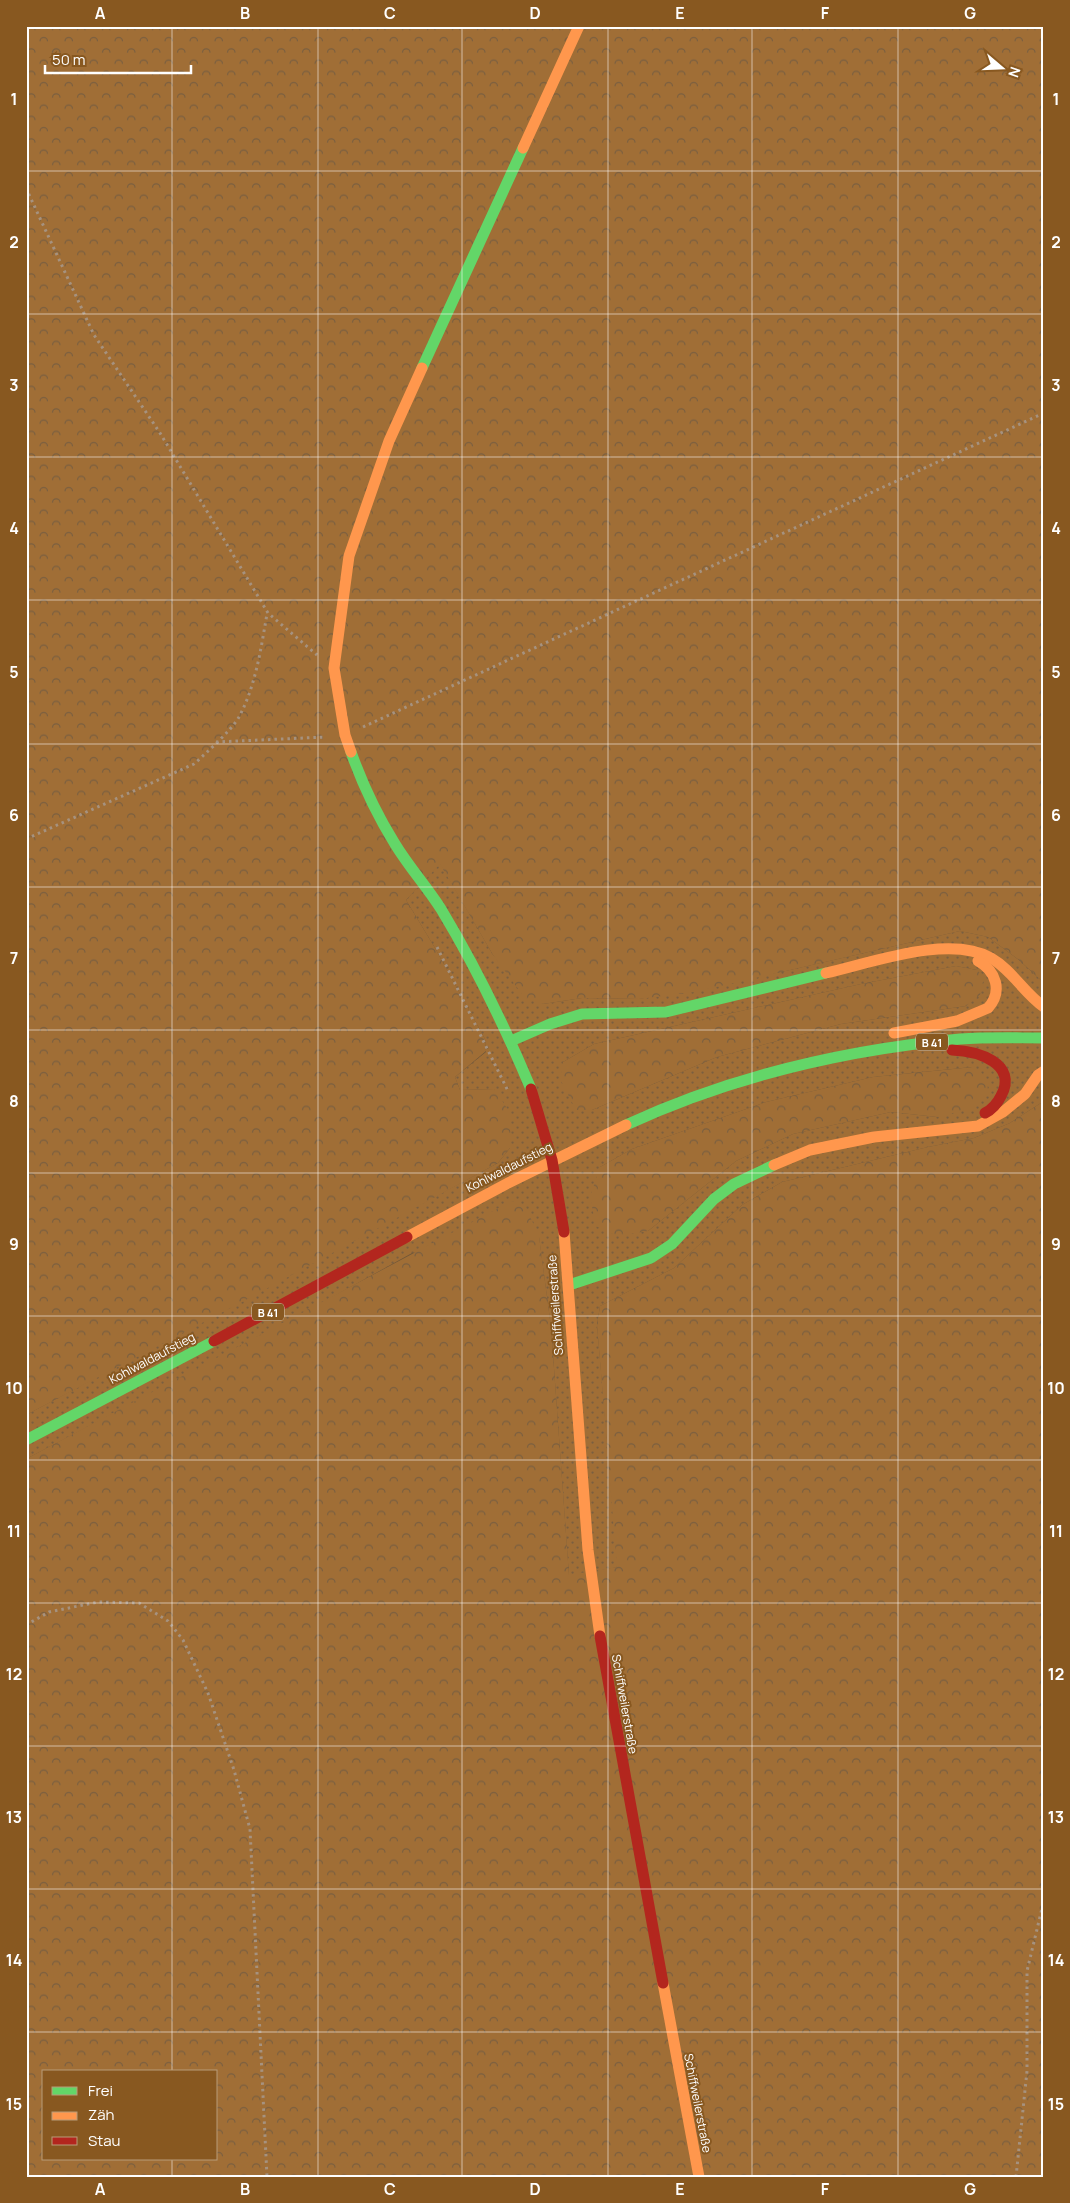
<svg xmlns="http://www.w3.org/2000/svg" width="1070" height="2203" font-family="Manrope,sans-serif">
	<defs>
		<pattern id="grass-dots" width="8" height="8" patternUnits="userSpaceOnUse" patternTransform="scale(1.25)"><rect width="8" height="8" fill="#a06e36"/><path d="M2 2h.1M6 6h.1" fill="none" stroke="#7a5f40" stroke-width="1.8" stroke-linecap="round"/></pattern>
		<pattern id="forest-crowns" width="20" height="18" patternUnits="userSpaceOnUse" patternTransform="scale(1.25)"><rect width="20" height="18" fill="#a06e36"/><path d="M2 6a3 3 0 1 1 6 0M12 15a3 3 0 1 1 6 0" fill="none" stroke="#7a5f40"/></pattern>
	</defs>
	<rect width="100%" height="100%" fill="#705638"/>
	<path fill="url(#grass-dots)" fill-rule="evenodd" d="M 440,863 L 493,955 L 543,1004 L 582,998 L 639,999 L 781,972 L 960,931 L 988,937 L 1019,960 L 1044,983 L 1044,1101 L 1010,1123 L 974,1138 L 928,1147 L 782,1182 L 742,1205 L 674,1268 L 600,1306 L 597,1325 L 618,1567 L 569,1576 L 551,1327 L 539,1237 L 412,1253 L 260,1337 L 26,1459 L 26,1415 L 498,1163 L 510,1148 L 494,1089 L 460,1090 L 455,1077 L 486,1052 L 485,1039 L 435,948 L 406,900 ZM 956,966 L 977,970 L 966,1006 L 841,1024 L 717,1057 L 592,1110 L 563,1062 L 594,1044 L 861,984 ZM 972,1067 L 937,1117 L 891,1112 L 793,1134 L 736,1161 L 648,1231 L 600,1167 L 632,1149 L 766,1102 L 873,1077 Z"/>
	<g fill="url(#forest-crowns)" fill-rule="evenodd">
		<path d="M 26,26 L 1044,26 L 1044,983 L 1019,960 L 988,937 L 960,931 L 694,992 L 639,999 L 582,998 L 543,1004 L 525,998 L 493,955 L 440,864 L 406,900 L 435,948 L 485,1039 L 486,1051 L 455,1077 L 460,1090 L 494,1089 L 511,1114 L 510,1148 L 498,1163 L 242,1302 L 26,1415 Z"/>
		<path d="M 956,966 L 977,970 L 984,977 L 980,995 L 966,1006 L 841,1024 L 717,1057 L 592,1110 L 576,1110 L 560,1079 L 563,1062 L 594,1044 L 861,984 Z"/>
		<path d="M 973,1067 C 985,1074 988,1079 988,1094 L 973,1108 L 937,1117 L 891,1112 L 793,1134 L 736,1161 L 648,1231 L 617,1236 L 596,1226 L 590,1197 L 600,1167 L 632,1149 L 766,1102 L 873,1077 Z"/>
		<path d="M 1044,1101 L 1044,2177 L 26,2177 L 26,1459 L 512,1201 L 526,1208 L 539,1236 L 551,1327 L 569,1575 L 617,1567 L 597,1325 L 600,1306 L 674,1268 L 742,1205 L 782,1182 L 928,1147 L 974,1138 L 1010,1123 ZM 44,2072 L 216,2072 L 216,2159 L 44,2159 Z"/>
	</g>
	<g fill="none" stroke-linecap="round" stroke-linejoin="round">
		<g stroke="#a6927f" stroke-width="3" stroke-dasharray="2.5 4" stroke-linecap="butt">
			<path d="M 26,188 L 94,335 L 160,433 L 268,613 L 317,655"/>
			<path d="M 363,727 L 1044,413"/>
			<path d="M 216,742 L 326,737"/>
			<path d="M 26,839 L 194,764 C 206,753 231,731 239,717 C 256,685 261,648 267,614"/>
			<path d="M 437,947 L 508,1091"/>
			<path d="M 26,1625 L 49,1612 L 98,1602 L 139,1603 L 168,1621 L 183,1640 L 208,1693 L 234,1770 L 250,1829 L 267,2177"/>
			<path d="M 1016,2177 L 1027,2071 L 1027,1971 L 1044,1900"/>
		</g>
		<g stroke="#63d668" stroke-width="11">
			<path d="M 422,368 L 523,148"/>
			<path d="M 351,752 C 362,783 377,815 395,844 C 409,867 427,887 441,909 C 476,967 505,1027 531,1089"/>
			<path d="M 511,1041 L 550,1024 L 582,1014 L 666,1012 L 826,973"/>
			<path d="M 626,1125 C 732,1076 843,1050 960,1039 C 988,1037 1016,1038 1044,1038"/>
			<path d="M 569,1285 L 651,1258 L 672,1244 L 714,1199 L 734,1184 L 774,1165"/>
			<path d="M 26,1440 L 214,1341"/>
		</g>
		<g stroke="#ff974d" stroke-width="11">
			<path d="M 523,148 L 579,26"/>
			<path d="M 351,752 L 345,735 L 334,668 L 349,556 L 389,441 L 422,368"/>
			<path d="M 826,973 C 871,963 949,934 991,958 C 1012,970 1024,993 1044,1007"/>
			<path d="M 894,1033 L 957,1021 L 988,1008 C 1003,991 996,971 978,961"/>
			<path d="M 774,1165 L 810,1150 L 874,1137 L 978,1126 L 1003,1112 L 1025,1094 L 1038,1075 L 1044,1071"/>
			<path d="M 564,1232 L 588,1550 L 600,1636"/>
			<path d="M 407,1237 L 508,1183 L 626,1125"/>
			<path d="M 663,1983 L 699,2177"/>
		</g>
		<g stroke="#b3261e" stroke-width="11">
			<path d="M 952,1050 C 977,1051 1019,1063 1001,1096 C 997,1104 993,1109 985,1113"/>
			<path d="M 214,1341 L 407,1237"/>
			<path d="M 600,1636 L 663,1983"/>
		</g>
		<path stroke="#b3261e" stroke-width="11" d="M 531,1089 L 552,1160 L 564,1232"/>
	</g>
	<path fill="none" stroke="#fff" stroke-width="1" stroke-opacity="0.55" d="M 172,26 L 172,2072M 318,26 L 318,2177M 462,26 L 462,2177M 608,26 L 608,2177M 752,26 L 752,2177M 898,26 L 898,2177M 26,171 L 1044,171M 26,314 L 1044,314M 26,457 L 1044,457M 26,600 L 1044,600M 26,744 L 1044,744M 26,887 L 1044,887M 26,1030 L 1044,1030M 26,1173 L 1044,1173M 26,1316 L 1044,1316M 26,1460 L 1044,1460M 26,1603 L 1044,1603M 26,1746 L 1044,1746M 26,1889 L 1044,1889M 26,2032 L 1044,2032M 172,2159 L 172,2177"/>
	<g text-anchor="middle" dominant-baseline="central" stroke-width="4" stroke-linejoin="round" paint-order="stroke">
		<g fill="#885820" stroke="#dbcdbc" stroke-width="1">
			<rect x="916" y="1033.5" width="32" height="17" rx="4"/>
			<rect x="252" y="1303.5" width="32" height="17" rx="4"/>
		</g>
		<g font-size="11" font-weight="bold" fill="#fff">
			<text x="932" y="1042">B 41</text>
			<text x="268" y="1312">B 41</text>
		</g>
		<g font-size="12" fill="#fff" stroke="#885820">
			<text transform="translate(509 1167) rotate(-27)">Kohlwaldaufstieg</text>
			<text transform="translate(555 1305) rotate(-94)">Schiffweilerstraße</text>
			<text transform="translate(152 1358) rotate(-28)">Kohlwaldaufstieg</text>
			<text transform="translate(625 1704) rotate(80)">Schiffweilerstraße</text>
			<text transform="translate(698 2103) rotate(79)">Schiffweilerstraße</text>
		</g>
	</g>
	<rect width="1070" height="2203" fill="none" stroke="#885820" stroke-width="55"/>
	<rect x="42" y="2070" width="175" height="90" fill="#885820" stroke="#b89b79"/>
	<rect x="52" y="2087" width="25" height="8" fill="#63d668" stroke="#b89b79"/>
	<text x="88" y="2096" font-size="15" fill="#ffffff">Frei</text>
	<rect x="52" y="2112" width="25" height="8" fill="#ff974d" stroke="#b89b79"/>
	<text x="88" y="2120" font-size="15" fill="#ffffff">Zäh</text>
	<rect x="52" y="2137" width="25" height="8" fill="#b3261e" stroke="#b89b79"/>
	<text x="88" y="2146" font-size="15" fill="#ffffff">Stau</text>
	<g transform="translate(1002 68) rotate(109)" stroke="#885820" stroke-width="4" paint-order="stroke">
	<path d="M0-4L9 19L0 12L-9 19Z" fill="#ffffff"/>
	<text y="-8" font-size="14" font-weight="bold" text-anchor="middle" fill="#ffffff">N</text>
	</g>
	<path d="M45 65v8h146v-8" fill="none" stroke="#ffffff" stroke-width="2.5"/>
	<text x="52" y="65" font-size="15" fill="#ffffff" stroke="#885820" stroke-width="4" paint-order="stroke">50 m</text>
	<rect x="28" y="28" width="1014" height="2148" fill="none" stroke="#fff" stroke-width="2"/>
	<g font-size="16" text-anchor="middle" font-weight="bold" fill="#fff">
		<text x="100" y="19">A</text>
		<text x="245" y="19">B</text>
		<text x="390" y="19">C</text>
		<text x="535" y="19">D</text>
		<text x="680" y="19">E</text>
		<text x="825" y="19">F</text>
		<text x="970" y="19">G</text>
		<text x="14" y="105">1</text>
		<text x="1056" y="105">1</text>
		<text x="14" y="248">2</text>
		<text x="1056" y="248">2</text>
		<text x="14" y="391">3</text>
		<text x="1056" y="391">3</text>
		<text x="14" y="534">4</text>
		<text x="1056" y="534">4</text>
		<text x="14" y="678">5</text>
		<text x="1056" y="678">5</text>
		<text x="14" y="821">6</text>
		<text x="1056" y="821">6</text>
		<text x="14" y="964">7</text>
		<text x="1056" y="964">7</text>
		<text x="14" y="1107">8</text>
		<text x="1056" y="1107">8</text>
		<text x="14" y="1250">9</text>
		<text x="1056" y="1250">9</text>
		<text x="14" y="1394">10</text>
		<text x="1056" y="1394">10</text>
		<text x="14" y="1537">11</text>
		<text x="1056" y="1537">11</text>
		<text x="14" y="1680">12</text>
		<text x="1056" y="1680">12</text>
		<text x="14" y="1823">13</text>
		<text x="1056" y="1823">13</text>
		<text x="14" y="1966">14</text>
		<text x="1056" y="1966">14</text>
		<text x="14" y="2110">15</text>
		<text x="1056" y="2110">15</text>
		<text x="100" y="2195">A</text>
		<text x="245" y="2195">B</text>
		<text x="390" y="2195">C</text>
		<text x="535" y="2195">D</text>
		<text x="680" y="2195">E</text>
		<text x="825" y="2195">F</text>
		<text x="970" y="2195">G</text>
	</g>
</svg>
